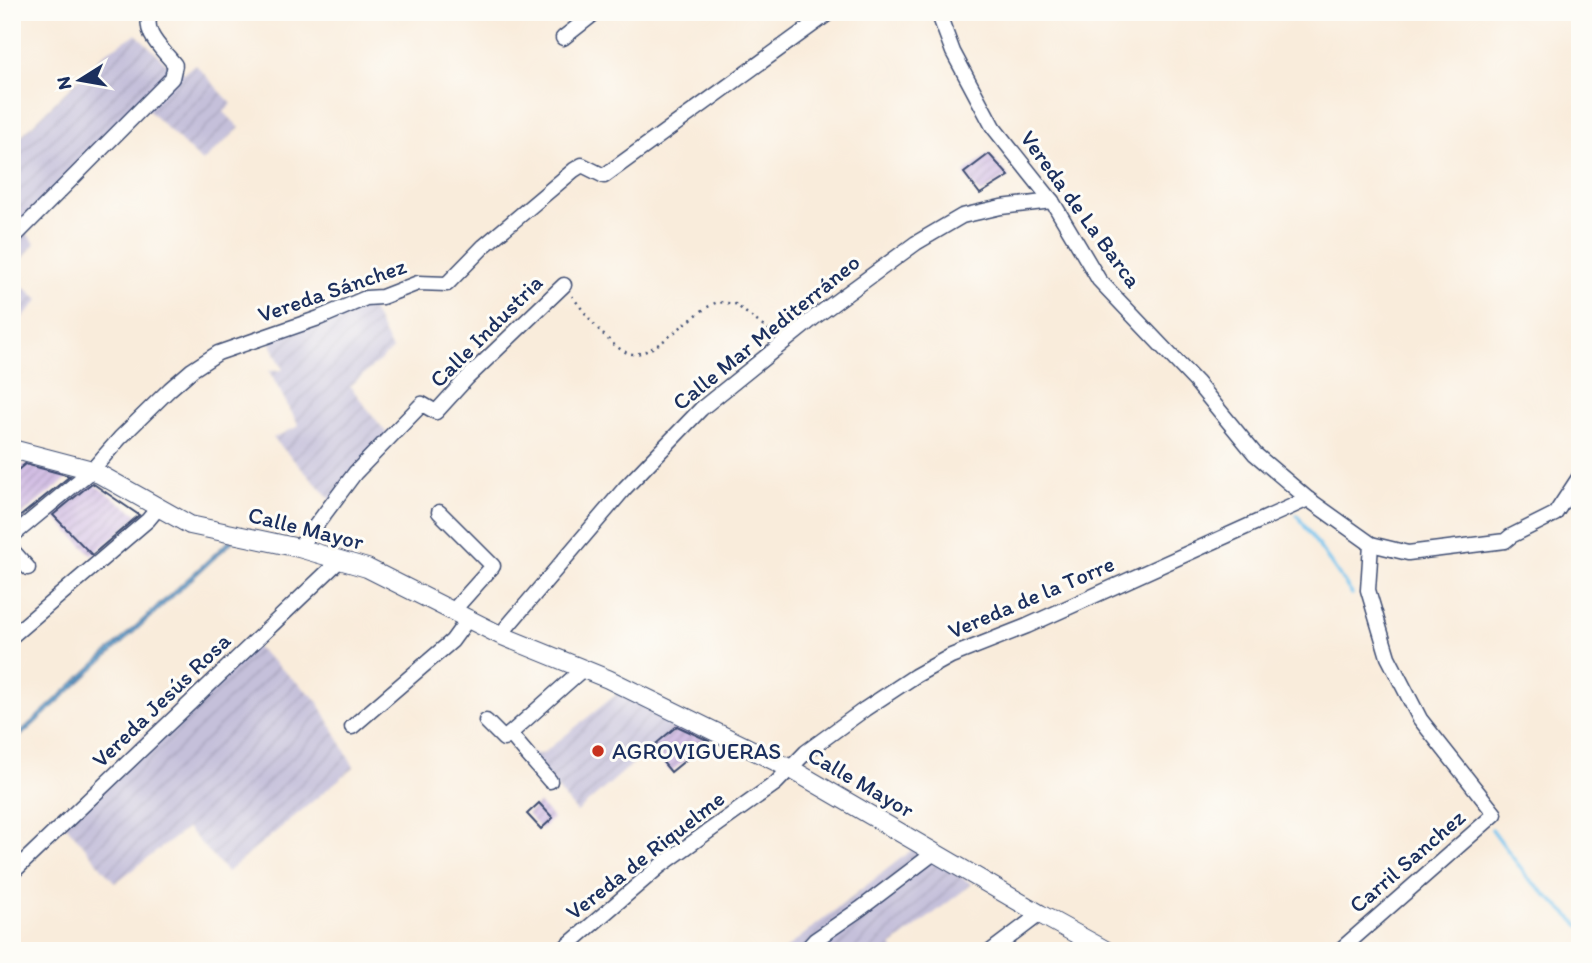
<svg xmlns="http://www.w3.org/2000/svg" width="1592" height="963" font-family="Itim,sans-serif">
	<defs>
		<pattern id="industrial-furrows" width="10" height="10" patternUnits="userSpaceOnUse" patternTransform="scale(1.75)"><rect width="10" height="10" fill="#c5c0da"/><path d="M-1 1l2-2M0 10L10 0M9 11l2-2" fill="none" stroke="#a9a5be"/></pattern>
		<pattern id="water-ripples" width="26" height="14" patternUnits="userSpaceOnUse" patternTransform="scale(1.75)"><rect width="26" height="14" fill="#73c2ee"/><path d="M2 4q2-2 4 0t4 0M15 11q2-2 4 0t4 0" fill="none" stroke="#5e9ec4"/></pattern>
		<pattern id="building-hatch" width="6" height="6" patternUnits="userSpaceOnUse" patternTransform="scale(1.75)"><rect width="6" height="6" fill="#c7addf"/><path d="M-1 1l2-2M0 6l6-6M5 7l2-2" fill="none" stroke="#a18db8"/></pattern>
	</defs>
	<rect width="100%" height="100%" fill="#fdfcf7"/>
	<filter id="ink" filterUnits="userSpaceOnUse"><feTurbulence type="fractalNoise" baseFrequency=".0143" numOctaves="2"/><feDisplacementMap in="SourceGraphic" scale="14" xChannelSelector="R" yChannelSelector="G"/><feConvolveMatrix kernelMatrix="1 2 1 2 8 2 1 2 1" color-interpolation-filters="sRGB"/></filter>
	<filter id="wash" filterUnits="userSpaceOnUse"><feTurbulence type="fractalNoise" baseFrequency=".00686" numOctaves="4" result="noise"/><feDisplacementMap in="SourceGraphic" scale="28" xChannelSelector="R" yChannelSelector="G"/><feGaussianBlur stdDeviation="1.57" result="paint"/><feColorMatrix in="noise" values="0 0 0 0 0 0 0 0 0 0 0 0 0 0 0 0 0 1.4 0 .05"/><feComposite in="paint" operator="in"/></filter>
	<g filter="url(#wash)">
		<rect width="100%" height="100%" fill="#f9ecdb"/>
		<g fill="url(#industrial-furrows)">
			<path d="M 136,34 L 166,63 L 184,73 L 195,64 L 232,104 L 224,112 L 240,128 L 202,162 L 145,107 L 23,229 L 35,243 L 12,273 L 12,145 L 105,53 Z"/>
			<path d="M 12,276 L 39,300 L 12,329 Z"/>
			<path d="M 366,298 L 392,350 L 350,386 L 391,439 L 336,505 L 273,438 L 299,426 L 269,371 L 283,370 L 267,335 Z"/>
			<path d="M 247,639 L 317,700 L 354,767 L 227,872 L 187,828 L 115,883 L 61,819 L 82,800 L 127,751 Z"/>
			<path d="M 618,693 L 681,722 L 577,812 L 527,753 L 542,754 Z"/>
			<path d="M 914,848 L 972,884 L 891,946 L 895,951 L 783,951 Z"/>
		</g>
		<path fill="url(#water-ripples)" stroke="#4778a6" stroke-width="2" d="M 230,540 L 233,541 L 12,744 L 12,740 Z"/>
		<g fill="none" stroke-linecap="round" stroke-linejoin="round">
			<g stroke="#73c2ee" stroke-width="3.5">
				<path d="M 1297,515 L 1352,594"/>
				<path d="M 1492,829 L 1527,877 L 1580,926"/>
			</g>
		</g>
		<g id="blocks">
			<g fill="url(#building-hatch)">
				<path d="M 989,154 L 1009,176 L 980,194 L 964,173 Z"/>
				<path d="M 25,464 L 70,476 L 12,523 L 12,475 Z"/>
				<path d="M 92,483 L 139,515 L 92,555 L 53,515 Z"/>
				<path d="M 677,726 L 709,741 L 671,772 L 651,748 Z"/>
				<path d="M 539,803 L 553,818 L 541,829 L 527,814 Z"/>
			</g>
		</g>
	</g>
	<g filter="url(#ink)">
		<use href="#blocks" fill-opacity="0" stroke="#3c4b71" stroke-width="2"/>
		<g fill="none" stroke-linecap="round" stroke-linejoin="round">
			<g stroke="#3c4b71" stroke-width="17">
				<g id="minor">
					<path d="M 938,12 L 953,52 L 993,127 L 1052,201 L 1099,280 L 1196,382 L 1255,454 L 1308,499 L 1371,544 L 1408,553 L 1505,541 L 1511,536 L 1555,514 L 1580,476"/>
					<path d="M 563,38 L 596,12"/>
					<path d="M 12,239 L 172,78 L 175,65 C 163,49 141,33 151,12"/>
					<path d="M 439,512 L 493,566 L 452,612"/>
					<path d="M 12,536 L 92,470 L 120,438 L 170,389 L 192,370 L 218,353 L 319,318 L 366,298 L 382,297 L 418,283 L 447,284 L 484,246 L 574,170 L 582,165 L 604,176 L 830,12"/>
					<path d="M 299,548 L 355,473 L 422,404 L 436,412 L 467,378 L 564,285"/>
					<path d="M 12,550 L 28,568"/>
					<path d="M 500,635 L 625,488 L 701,409 L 815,317 L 916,243 L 962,216 L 1001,207 L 1052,201"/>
					<path d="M 12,636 L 148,520 L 158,508"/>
					<path d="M 486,721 L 504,739 L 584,668"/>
					<path d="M 352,727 L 452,641 L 468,619"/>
					<path d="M 510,734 L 550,781"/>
					<path d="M 12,873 L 341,559"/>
					<path d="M 561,951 L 660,866 L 776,783 L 806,752 L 865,709 L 915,676 L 951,656 L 1027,626 L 1308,499"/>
					<path d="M 805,951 L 815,940 L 860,909 L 934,853"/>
					<path d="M 991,951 L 1040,914"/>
					<path d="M 1339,951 L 1495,814 L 1420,719 L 1388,657 L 1368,590 L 1371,544"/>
				</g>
			</g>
			<g stroke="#3c4b71" stroke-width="20">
				<path id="major" d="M 12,449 L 92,470 L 190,525 L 299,548 L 367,568 L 500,635 L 608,679 L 791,769 L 1040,914 L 1107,951"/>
			</g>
			<path stroke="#3c4b71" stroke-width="2.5" stroke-dasharray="2 5" stroke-linecap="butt" d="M 572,296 C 583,310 615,356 635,354 C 653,352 672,334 686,323 C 696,316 706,306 718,302 L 735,304 L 773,334"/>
			<use href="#minor" stroke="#fff" stroke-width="14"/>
			<use href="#major" stroke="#fff" stroke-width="18"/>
		</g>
	</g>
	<circle fill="#c8321e" stroke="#fdfcf7" stroke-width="2.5" cx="598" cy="751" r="7"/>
	<g text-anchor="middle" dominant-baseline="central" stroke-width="6" stroke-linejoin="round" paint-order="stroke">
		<g font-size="23" fill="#1b2f5e" stroke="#fdfcf7">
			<text transform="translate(1081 209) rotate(54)">Vereda de La Barca</text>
			<text transform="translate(332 290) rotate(-19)">Vereda Sánchez</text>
			<text transform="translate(486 331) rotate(-45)">Calle Industria</text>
			<text transform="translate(766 332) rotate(-39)">Calle Mar Mediterráneo</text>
			<text transform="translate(306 528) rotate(14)">Calle Mayor</text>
			<text transform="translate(1031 597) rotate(-23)">Vereda de la Torre</text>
			<text transform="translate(161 700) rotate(-44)">Vereda Jesús Rosa</text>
			<text transform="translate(861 782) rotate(30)">Calle Mayor</text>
			<text transform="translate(645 855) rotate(-38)">Vereda de Riquelme</text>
			<text transform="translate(1407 861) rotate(-41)">Carril Sanchez</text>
		</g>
		<g font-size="23" fill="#1b2f5e" stroke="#fdfcf7" text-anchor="start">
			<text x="612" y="751">AGROVIGUERAS</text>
		</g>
	</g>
	<rect width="1592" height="963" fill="none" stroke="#fdfcf7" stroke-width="42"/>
	<g transform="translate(80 80) rotate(259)" stroke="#fdfcf7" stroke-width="5" paint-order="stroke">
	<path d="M0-5L12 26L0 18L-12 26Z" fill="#1b2f5e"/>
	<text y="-10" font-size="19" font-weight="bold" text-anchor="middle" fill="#1b2f5e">N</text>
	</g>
</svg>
